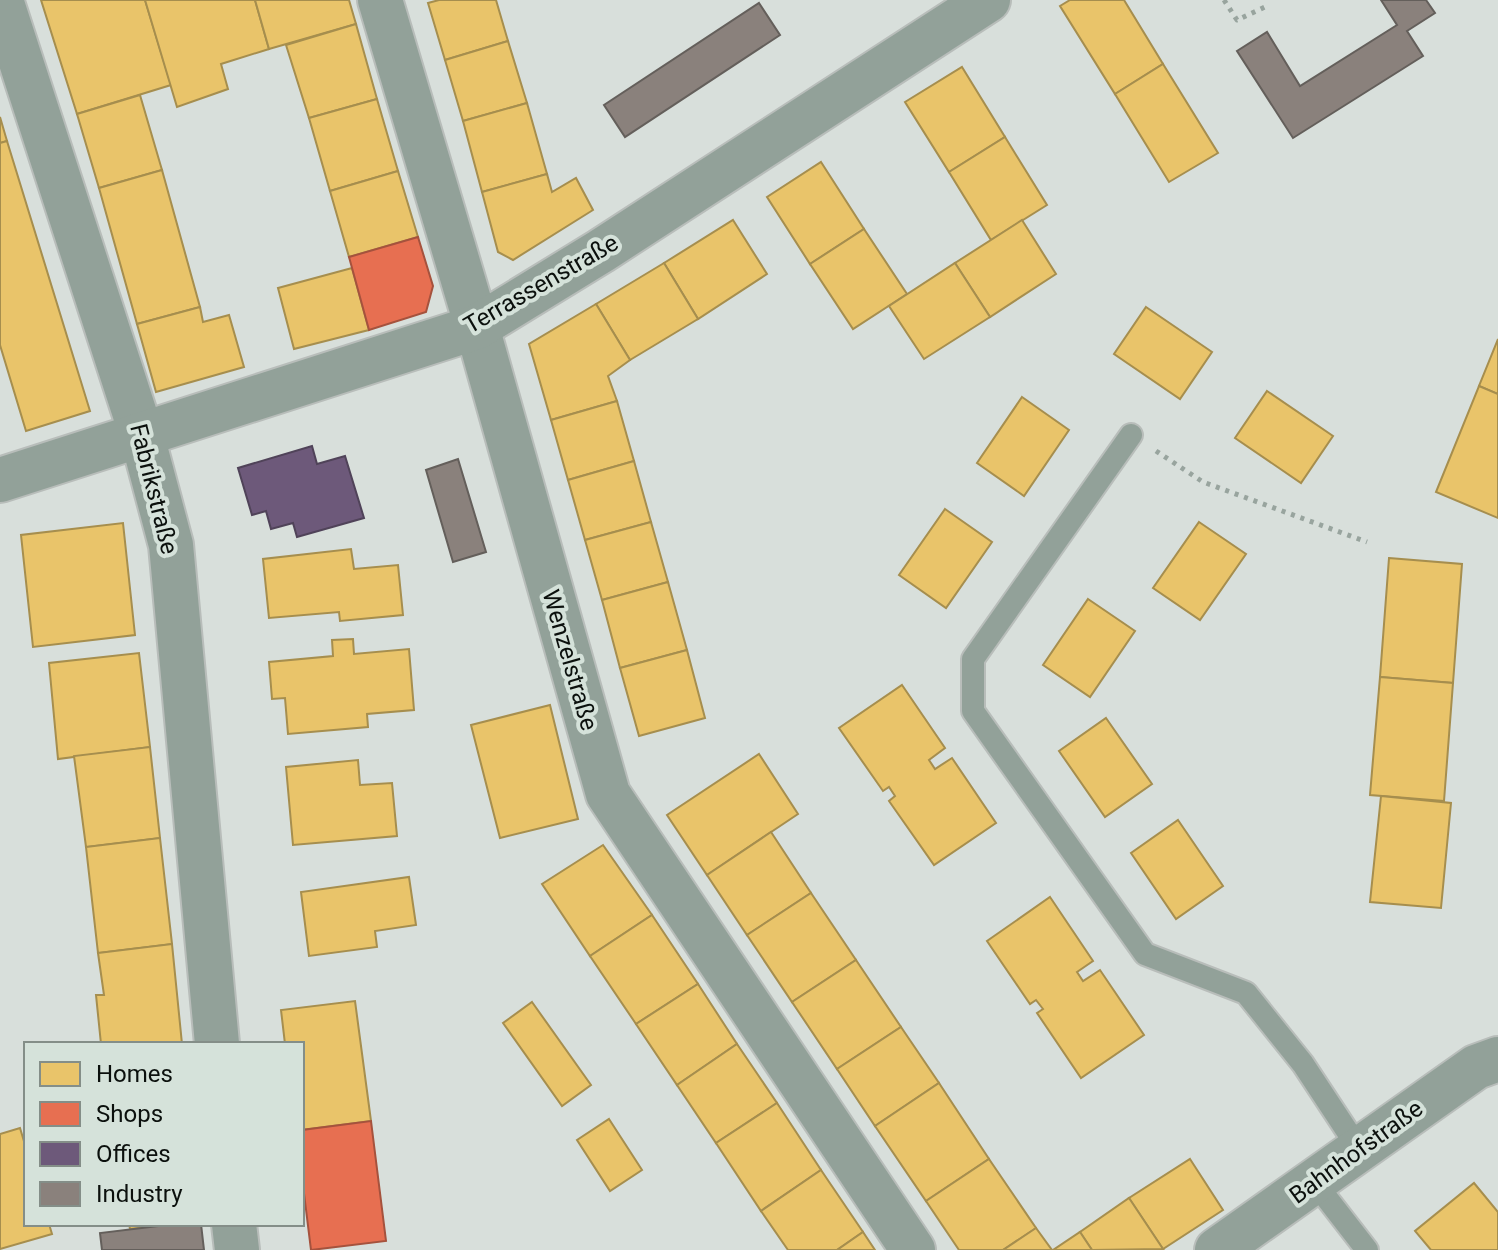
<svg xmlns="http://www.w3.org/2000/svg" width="1498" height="1250" font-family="Roboto,sans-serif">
	<rect width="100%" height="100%" fill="#d8dfdb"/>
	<g fill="#e9c46a" stroke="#a68e4e" stroke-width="2">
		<path d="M 41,0 L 145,0 L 171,85 L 77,114 Z"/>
		<path d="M 145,0 L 255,0 L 269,49 L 221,64 L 228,89 L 177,107 Z"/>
		<path d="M 255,0 L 349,0 L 356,24 L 269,49 Z"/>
		<path d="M 439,0 L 496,0 L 508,41 L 445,60 L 428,3 Z"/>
		<path d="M 1070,0 L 1124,0 L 1163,64 L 1115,94 L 1060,6 Z"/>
		<path d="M 356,24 L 377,99 L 309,118 L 286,45 Z"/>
		<path d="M 508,41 L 527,103 L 463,121 L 445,60 Z"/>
		<path d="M 1163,64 L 1218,153 L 1169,182 L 1115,94 Z"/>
		<path d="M 962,67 L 1005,137 L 949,172 L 905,102 Z"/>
		<path d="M 140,95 L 162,170 L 99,188 L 77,114 Z"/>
		<path d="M 377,99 L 398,171 L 330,191 L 309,118 Z"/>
		<path d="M 527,103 L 547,174 L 482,192 L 463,121 Z"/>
		<path d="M 0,117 L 7,141 L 0,143 Z"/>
		<path d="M 1005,137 L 1047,205 L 991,240 L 949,172 Z"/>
		<path d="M 7,141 L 90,411 L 26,431 L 0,345 L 0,143 Z"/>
		<path d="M 821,162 L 864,229 L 810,264 L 767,197 Z"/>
		<path d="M 162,170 L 200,307 L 137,324 L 99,188 Z"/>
		<path d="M 398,171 L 418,237 L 349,257 L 330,191 Z"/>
		<path d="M 547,174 L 552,192 L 576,178 L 593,210 L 513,260 L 498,252 L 482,192 Z"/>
		<path d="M 733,220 L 767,274 L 698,319 L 664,263 Z"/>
		<path d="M 1022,220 L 1056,274 L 990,317 L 955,263 Z"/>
		<path d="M 864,229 L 907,294 L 853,329 L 810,264 Z"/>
		<path d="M 664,263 L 698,319 L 630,360 L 596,304 Z"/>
		<path d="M 955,263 L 990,317 L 924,359 L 889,306 Z"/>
		<path d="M 352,268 L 369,330 L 294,349 L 278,288 Z"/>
		<path d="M 596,304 L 630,360 L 608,376 L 617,401 L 551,420 L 529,344 Z"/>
		<path d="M 200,307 L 203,322 L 229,315 L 244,367 L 156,392 L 137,324 Z"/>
		<path d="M 1146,307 L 1212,352 L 1180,399 L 1114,354 Z"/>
		<path d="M 1498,339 L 1498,394 L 1479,386 Z"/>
		<path d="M 1479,386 L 1498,394 L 1498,518 L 1436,492 Z"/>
		<path d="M 1267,391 L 1333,436 L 1301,483 L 1235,438 Z"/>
		<path d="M 1022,397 L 1069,430 L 1024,496 L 977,463 Z"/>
		<path d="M 617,401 L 634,461 L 568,480 L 551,420 Z"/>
		<path d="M 634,461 L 651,522 L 585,540 L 568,480 Z"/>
		<path d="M 945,509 L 992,542 L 946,608 L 899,575 Z"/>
		<path d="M 651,522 L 668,582 L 602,600 L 585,540 Z"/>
		<path d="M 1199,522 L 1246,554 L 1200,620 L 1153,588 Z"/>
		<path d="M 123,523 L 135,635 L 33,647 L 21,535 Z"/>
		<path d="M 351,549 L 354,569 L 398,565 L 403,615 L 340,621 L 339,612 L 269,618 L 263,559 Z"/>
		<path d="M 1389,558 L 1462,564 L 1453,683 L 1380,677 Z"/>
		<path d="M 668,582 L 687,650 L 620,668 L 602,600 Z"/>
		<path d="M 1088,599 L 1135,631 L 1090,697 L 1043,665 Z"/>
		<path d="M 353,639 L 354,654 L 409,649 L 414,710 L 367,714 L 368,727 L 288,734 L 285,698 L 272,699 L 269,662 L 333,656 L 332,640 Z"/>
		<path d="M 687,650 L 705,718 L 639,736 L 620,668 Z"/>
		<path d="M 139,653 L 150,747 L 58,759 L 49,663 Z"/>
		<path d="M 1380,677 L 1453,683 L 1444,801 L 1370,795 Z"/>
		<path d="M 902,685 L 945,748 L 929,760 L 935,769 L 952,758 L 996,823 L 934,865 L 889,801 L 895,796 L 889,787 L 883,791 L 839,728 Z"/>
		<path d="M 550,705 L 578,819 L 500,838 L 471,725 Z"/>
		<path d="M 1106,718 L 1152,784 L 1105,817 L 1059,751 Z"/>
		<path d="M 150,747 L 160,838 L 86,847 L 74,756 Z"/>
		<path d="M 759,754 L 798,814 L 707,875 L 667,815 Z"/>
		<path d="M 358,760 L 360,785 L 392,783 L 397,836 L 293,845 L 286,767 Z"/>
		<path d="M 1381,796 L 1451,803 L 1441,908 L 1370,902 Z"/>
		<path d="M 1178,820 L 1223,886 L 1176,919 L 1131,853 Z"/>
		<path d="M 771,832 L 811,893 L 747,935 L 707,875 Z"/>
		<path d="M 160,838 L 172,944 L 98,953 L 86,847 Z"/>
		<path d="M 603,845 L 652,915 L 590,956 L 542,884 Z"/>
		<path d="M 409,877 L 416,925 L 375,931 L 377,947 L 309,956 L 301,892 Z"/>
		<path d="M 811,893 L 856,960 L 792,1002 L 747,935 Z"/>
		<path d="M 1050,897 L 1093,961 L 1077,972 L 1083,981 L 1100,970 L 1144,1035 L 1081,1078 L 1037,1013 L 1043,1009 L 1036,1000 L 1030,1004 L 987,941 Z"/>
		<path d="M 652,915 L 698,984 L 636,1024 L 590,956 Z"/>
		<path d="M 172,944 L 182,1044 L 101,1044 L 96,995 L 104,995 L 98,953 Z"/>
		<path d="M 856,960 L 901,1027 L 837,1069 L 792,1002 Z"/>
		<path d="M 698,984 L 737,1044 L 677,1085 L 636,1024 Z"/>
		<path d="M 355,1001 L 371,1121 L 302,1130 L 302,1044 L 285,1044 L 281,1010 Z"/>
		<path d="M 532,1002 L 591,1085 L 562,1106 L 503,1023 Z"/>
		<path d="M 901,1027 L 939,1083 L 875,1126 L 837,1069 Z"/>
		<path d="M 737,1044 L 777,1103 L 716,1143 L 677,1085 Z"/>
		<path d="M 939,1083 L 989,1159 L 926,1201 L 875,1126 Z"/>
		<path d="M 777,1103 L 821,1170 L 761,1211 L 716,1143 Z"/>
		<path d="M 609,1119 L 642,1170 L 610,1191 L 577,1140 Z"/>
		<path d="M 20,1128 L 26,1148 L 26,1224 L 49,1224 L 52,1234 L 0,1249 L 0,1134 Z"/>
		<path d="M 989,1159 L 1036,1228 L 1003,1250 L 959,1250 L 926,1201 Z"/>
		<path d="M 1190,1159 L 1223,1210 L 1163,1249 L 1129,1198 Z"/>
		<path d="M 821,1170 L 863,1232 L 837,1250 L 788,1250 L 761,1211 Z"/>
		<path d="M 1474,1183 L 1498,1212 L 1498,1250 L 1431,1250 L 1415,1231 Z"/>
		<path d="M 1129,1198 L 1163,1249 L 1092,1250 L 1080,1232 Z"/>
		<path d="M 129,1224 L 175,1224 L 130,1229 Z"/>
		<path d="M 1036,1228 L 1052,1250 L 1003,1250 Z"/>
		<path d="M 863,1232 L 875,1250 L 837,1250 Z"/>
		<path d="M 1080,1232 L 1092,1250 L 1053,1250 Z"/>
	</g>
	<g fill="#e76f51" stroke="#a5523d" stroke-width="2">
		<path d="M 418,237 L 433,286 L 426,312 L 369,330 L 349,257 Z"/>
		<path d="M 371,1121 L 386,1241 L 311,1250 L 302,1177 L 302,1130 Z"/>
	</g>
	<path fill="#6d597a" stroke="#504359" stroke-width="2" d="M 312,446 L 317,464 L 345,456 L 364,518 L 297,537 L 293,523 L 271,529 L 266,511 L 252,515 L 238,468 Z"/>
	<g fill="#8a817c" stroke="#645f5b" stroke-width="2">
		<path d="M 1381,0 L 1426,0 L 1435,13 L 1407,31 L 1423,56 L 1293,138 L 1237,51 L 1267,32 L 1300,86 L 1397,25 Z"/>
		<path d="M 759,3 L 780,35 L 625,137 L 604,105 Z"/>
		<path d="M 458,459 L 486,552 L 453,562 L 426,470 Z"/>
		<path d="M 175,1224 L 201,1224 L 204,1250 L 102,1250 L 100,1233 Z"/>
	</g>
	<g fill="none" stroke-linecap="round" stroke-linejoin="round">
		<g stroke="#b8bdba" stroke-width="26">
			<g id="service">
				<path d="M 1131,435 L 973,659 L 973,711 L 1145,954 L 1246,993 L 1303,1064 L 1359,1149"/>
				<path d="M 1315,1183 L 1367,1250"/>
			</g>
		</g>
		<g stroke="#b8bdba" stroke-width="48">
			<g id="minor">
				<path d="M 1,0 L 142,436 L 171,545 L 217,1044"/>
				<path d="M 380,0 L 477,327 L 608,794 L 913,1250"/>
				<path d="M 0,480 L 477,327 L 601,251 L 988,0"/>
				<path d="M 234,1224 L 237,1250"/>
				<path d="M 1217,1250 L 1476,1067 L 1498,1059"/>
			</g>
		</g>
		<g stroke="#98a49e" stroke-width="5" stroke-dasharray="4 6" stroke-linecap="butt">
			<path d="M 1224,0 L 1237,20 L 1269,5"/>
			<path d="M 1156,451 L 1203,482 L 1367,542"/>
		</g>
		<use href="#service" stroke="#92a199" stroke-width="22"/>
		<use href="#minor" stroke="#92a199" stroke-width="44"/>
	</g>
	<g text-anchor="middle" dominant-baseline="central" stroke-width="8" stroke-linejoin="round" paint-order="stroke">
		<g font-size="24" fill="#0b100d" stroke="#d5e2da">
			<text transform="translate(541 284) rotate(-30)">Terrassenstraße</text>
			<text transform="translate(154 489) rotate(76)">Fabrikstraße</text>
			<text transform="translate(570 660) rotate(74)">Wenzelstraße</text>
			<text transform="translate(1356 1152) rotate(-36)">Bahnhofstraße</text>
		</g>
	</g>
	<rect x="24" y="1042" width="280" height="184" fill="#d5e2da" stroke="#848e88" stroke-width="2"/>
	<rect x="40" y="1062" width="40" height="24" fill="#e9c46a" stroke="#848e88" stroke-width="2"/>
	<text x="96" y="1082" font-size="24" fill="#0b100d">Homes</text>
	<rect x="40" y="1102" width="40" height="24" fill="#e76f51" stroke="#848e88" stroke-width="2"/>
	<text x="96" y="1122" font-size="24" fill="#0b100d">Shops</text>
	<rect x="40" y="1142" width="40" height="24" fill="#6d597a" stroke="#848e88" stroke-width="2"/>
	<text x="96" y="1162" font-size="24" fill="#0b100d">Offices</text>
	<rect x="40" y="1182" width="40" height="24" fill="#8a817c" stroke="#848e88" stroke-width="2"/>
	<text x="96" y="1202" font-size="24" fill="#0b100d">Industry</text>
</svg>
